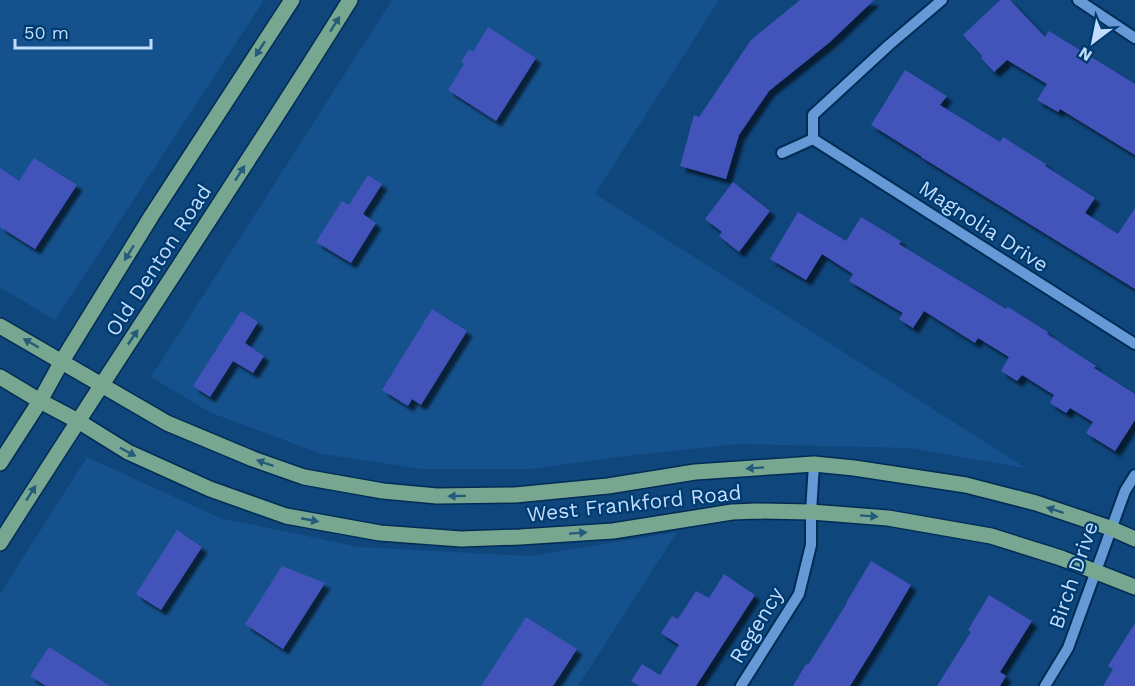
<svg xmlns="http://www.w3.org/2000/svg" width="1135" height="686" font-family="'Work Sans',sans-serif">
	<defs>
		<filter id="shadow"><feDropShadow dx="5.5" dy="5.5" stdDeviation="1.5" flood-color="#0009"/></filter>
	</defs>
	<rect width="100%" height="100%" fill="#0f467c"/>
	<g fill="#15528d">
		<path d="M 0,0 L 264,0 L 55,320 L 0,287 Z"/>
		<path d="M 392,0 L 719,0 L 595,194 L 1026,468 L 909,448 L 739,444 L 634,455 L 530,469 L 422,469 L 322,454 L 209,412 L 151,377 Z"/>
		<path d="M 87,457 L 220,518 L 359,547 L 530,556 L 677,532 L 578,686 L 0,686 L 0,594 Z"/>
	</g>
	<g fill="#4352b9" filter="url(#shadow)">
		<path d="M 800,0 L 874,0 L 830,42 L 769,91 L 739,135 L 726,179 L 680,166 L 694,115 L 699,117 L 751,40 Z"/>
		<path d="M 1000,0 L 1010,0 L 1045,37 L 1049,31 L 1135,84 L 1135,155 L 1060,109 L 1058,112 L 1037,100 L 1047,84 L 1007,60 L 994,72 L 981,58 L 982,56 L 963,35 Z"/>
		<path d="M 488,27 L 536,58 L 496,121 L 448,90 L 464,64 L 461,62 L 469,49 L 473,52 Z"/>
		<path d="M 905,70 L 947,96 L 940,105 L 1000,142 L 1003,137 L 1046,164 L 1045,166 L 1095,198 L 1085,213 L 1118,234 L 1135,208 L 1135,289 L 921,157 L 921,156 L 871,125 Z"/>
		<path d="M 34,158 L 77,185 L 35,249 L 0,227 L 0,168 L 19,181 Z"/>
		<path d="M 368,175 L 382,184 L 363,214 L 376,223 L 351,263 L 316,242 L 342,201 L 349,205 Z"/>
		<path d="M 733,182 L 770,211 L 739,252 L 719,236 L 722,232 L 705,219 Z"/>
		<path d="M 798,212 L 846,241 L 861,217 L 901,241 L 899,244 L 1006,309 L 1008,307 L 1048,332 L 1047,334 L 1096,366 L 1094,368 L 1135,394 L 1135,420 L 1115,451 L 1086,433 L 1093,422 L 1070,408 L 1066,413 L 1050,403 L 1054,395 L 1022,375 L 1017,381 L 1001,371 L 1009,357 L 978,338 L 975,343 L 924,311 L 913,328 L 899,319 L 903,313 L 849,281 L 853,274 L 822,254 L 806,280 L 770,259 Z"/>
		<path d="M 432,309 L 467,331 L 421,405 L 412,399 L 408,406 L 382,390 Z"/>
		<path d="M 241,311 L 258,322 L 245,343 L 264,356 L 253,373 L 233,361 L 210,397 L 193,386 Z"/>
		<path d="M 177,530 L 202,547 L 161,610 L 136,594 Z"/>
		<path d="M 871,561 L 911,585 L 878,641 L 850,686 L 793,686 L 806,664 L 808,665 L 847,603 L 846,603 Z"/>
		<path d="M 282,566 L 325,583 L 283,649 L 245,624 Z"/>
		<path d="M 724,574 L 755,595 L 696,686 L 639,686 L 631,681 L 642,664 L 660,675 L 679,645 L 661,633 L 672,616 L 678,619 L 696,591 L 709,598 Z"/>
		<path d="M 989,595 L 1032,621 L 1000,672 L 1006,676 L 1000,686 L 937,686 L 971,632 L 968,630 Z"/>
		<path d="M 526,617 L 577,649 L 553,686 L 481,686 Z"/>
		<path d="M 1135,623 L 1135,686 L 1103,686 L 1113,669 L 1108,666 Z"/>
		<path d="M 49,647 L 110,686 L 46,686 L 30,676 Z"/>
	</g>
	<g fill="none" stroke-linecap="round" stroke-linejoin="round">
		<g stroke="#022c54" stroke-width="14">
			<g id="minor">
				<path d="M 942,0 L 889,45 L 813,115 L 813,139 L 1135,344"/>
				<path d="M 1078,0 L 1135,38"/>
				<path d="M 782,153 L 813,139"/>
				<path d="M 741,686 L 799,594 L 811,545 L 811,512 L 814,464"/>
				<path d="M 1045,686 L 1068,648 L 1125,491 L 1135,475"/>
			</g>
		</g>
		<g stroke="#022c54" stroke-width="18">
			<g id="major">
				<path d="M 0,326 L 167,423 L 253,459 L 304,477 L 383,491 L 437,496 L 515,495 L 608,486 L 695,472 L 814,464 L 854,468 L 966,485 L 1036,503 L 1110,528 L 1135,539"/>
				<path d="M 0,377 L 40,401 L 78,421 L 128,452 L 210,489 L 286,516 L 380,533 L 461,539 L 520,537 L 613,531 L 732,512 L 757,511 L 811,512 L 888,518 L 991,536 L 1061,558 L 1135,587"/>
				<path d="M 0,463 L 40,401 L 62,361 L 152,215 L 292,0"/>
				<path d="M 0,543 C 115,361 236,183 350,0"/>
			</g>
		</g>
		<use href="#minor" stroke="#659ad7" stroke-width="10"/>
		<use href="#major" stroke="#77a790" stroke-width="15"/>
	</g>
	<defs><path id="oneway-solid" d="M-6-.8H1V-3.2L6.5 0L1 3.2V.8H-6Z" transform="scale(1.5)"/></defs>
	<g fill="#245b7a">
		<use href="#oneway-solid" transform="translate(335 24) rotate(-58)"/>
		<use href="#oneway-solid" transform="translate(260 49) rotate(123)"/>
		<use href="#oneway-solid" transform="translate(240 173) rotate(-57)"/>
		<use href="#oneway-solid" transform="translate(129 253) rotate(122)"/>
		<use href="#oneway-solid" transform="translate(133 337) rotate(-56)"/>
		<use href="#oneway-solid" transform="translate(31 343) rotate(-150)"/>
		<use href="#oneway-solid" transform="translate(128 452) rotate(28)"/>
		<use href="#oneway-solid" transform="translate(265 463) rotate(-161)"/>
		<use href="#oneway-solid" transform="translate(755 468) rotate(176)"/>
		<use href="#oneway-solid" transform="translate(31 493) rotate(-57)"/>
		<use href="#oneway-solid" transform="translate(457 496) rotate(179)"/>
		<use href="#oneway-solid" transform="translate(1055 510) rotate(-162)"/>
		<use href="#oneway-solid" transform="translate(869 516) rotate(4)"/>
		<use href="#oneway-solid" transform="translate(310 520) rotate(11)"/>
		<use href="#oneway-solid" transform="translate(578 533) rotate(-4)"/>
	</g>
	<g text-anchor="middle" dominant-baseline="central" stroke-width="4.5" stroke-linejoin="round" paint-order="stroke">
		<g font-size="21" fill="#c1dcfd" stroke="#003b70">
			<text transform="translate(984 226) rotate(33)">Magnolia Drive</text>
			<text transform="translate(158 260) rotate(-57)">Old Denton Road</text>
			<text transform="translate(634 503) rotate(-6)">West Frankford Road</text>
			<text transform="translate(1073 575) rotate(-71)">Birch Drive</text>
			<text transform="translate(756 625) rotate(-59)">Regency</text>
		</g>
	</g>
	<g transform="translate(1093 42) rotate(212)" stroke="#003b70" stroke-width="4.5" paint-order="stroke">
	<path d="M0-4.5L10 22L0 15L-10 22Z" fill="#c1dcfd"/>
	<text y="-9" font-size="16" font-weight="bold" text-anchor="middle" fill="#c1dcfd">N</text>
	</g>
	<path d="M15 39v9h136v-9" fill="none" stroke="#c1dcfd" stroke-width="3"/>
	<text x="24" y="39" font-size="18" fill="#c1dcfd" stroke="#003b70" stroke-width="4.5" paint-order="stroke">50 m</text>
</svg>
